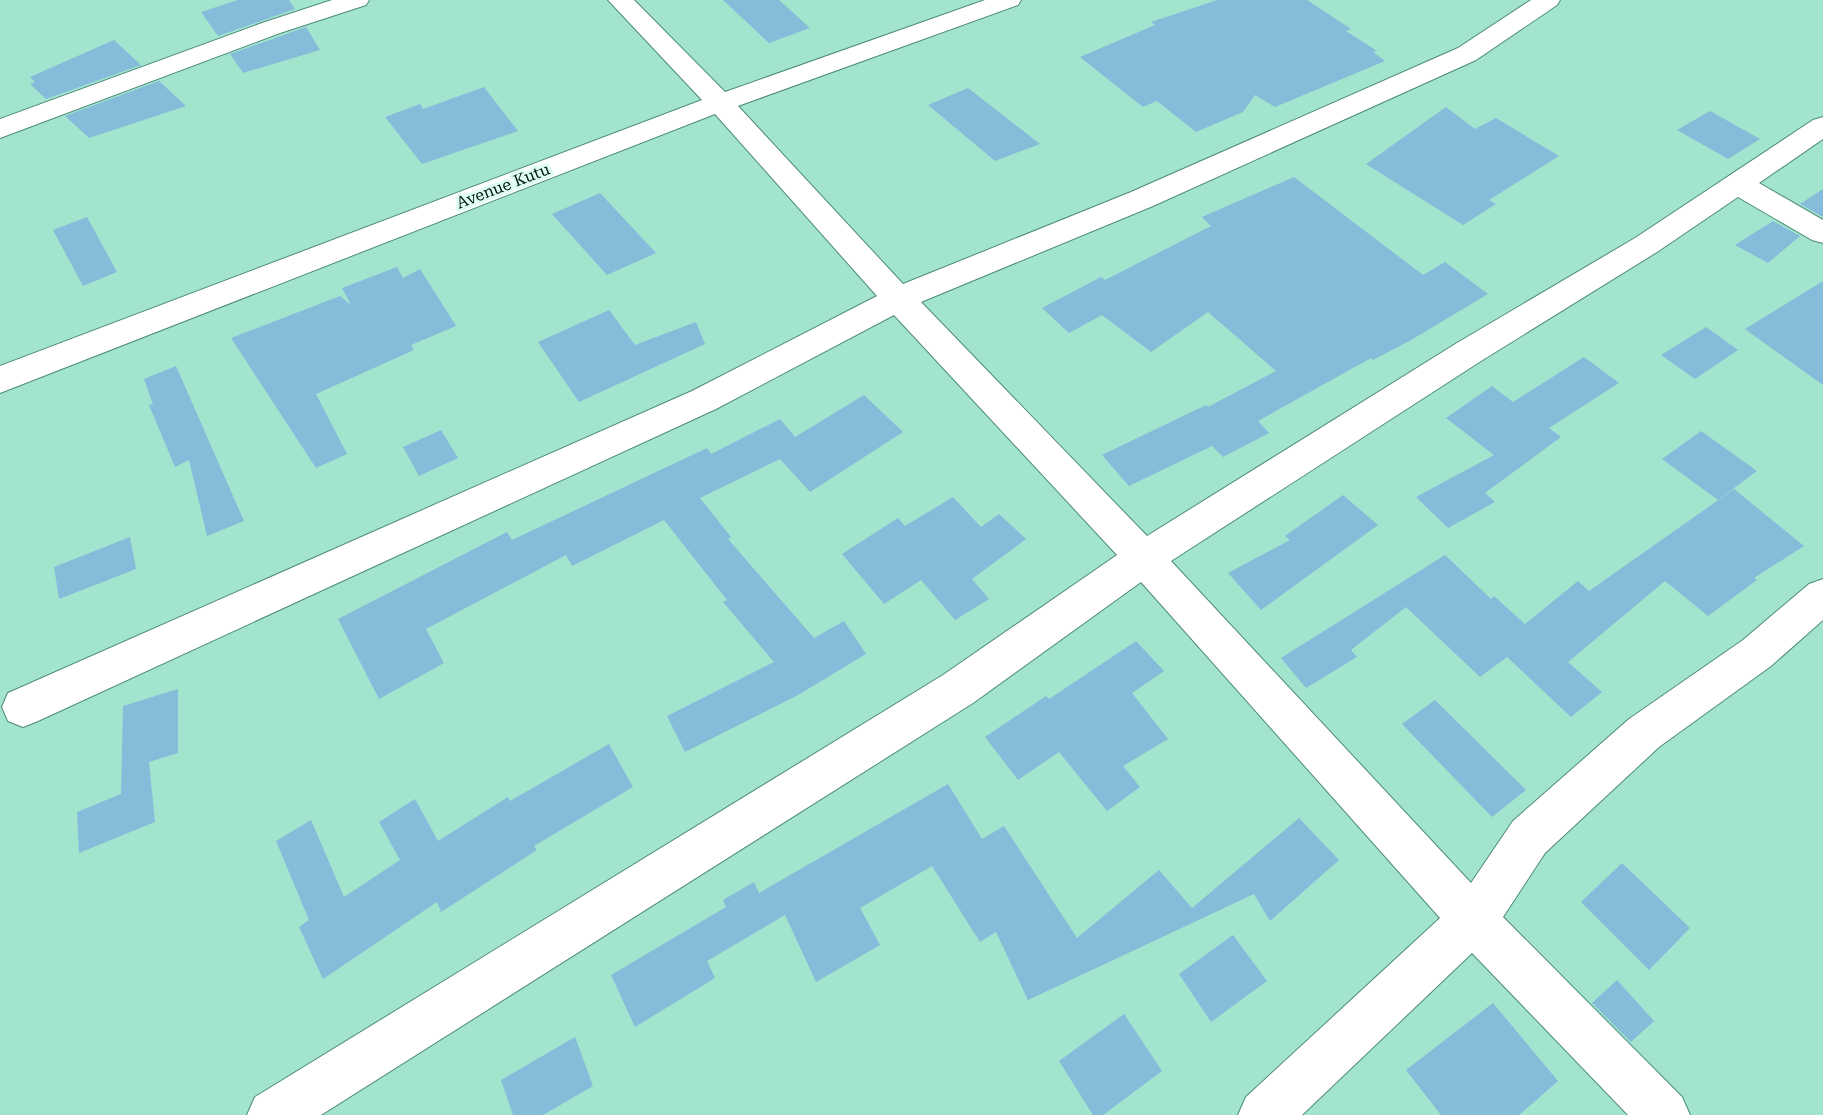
<svg xmlns="http://www.w3.org/2000/svg" width="1823" height="1115" font-family="'Roboto Serif',serif">
	<rect width="100%" height="100%" fill="#a3e4cf"/>
	<g fill="#84bcda">
		<path d="M 238,0 L 289,0 L 295,9 L 218,36 L 201,12 Z"/>
		<path d="M 723,0 L 779,0 L 810,28 L 769,43 Z"/>
		<path d="M 1217,0 L 1307,0 L 1351,29 L 1346,31 L 1377,51 L 1373,52 L 1385,61 L 1275,107 L 1255,95 L 1243,112 L 1196,132 L 1157,101 L 1143,107 L 1080,57 L 1155,25 L 1151,22 Z"/>
		<path d="M 306,27 L 320,50 L 243,73 L 230,54 Z"/>
		<path d="M 114,40 L 141,65 L 46,99 L 30,84 L 35,82 L 30,77 Z"/>
		<path d="M 159,81 L 186,106 L 89,138 L 65,116 Z"/>
		<path d="M 484,87 L 518,131 L 422,164 L 385,117 L 420,104 L 423,109 Z"/>
		<path d="M 968,88 L 1040,144 L 995,161 L 928,105 Z"/>
		<path d="M 1446,107 L 1475,129 L 1496,118 L 1559,156 L 1489,200 L 1496,204 L 1463,225 L 1366,164 Z"/>
		<path d="M 1710,111 L 1760,139 L 1728,159 L 1677,130 Z"/>
		<path d="M 1294,177 L 1423,275 L 1445,262 L 1488,294 L 1411,340 L 1373,360 L 1371,358 L 1258,421 L 1269,433 L 1223,457 L 1212,446 L 1129,486 L 1102,455 L 1206,405 L 1208,407 L 1276,371 L 1208,312 L 1151,352 L 1102,315 L 1069,333 L 1042,308 L 1101,277 L 1105,280 L 1211,226 L 1202,217 Z"/>
		<path d="M 1823,189 L 1823,217 L 1800,204 Z"/>
		<path d="M 600,193 L 656,253 L 607,275 L 552,214 Z"/>
		<path d="M 87,217 L 117,272 L 83,286 L 53,230 Z"/>
		<path d="M 1773,221 L 1800,236 L 1768,263 L 1735,245 Z"/>
		<path d="M 397,267 L 403,278 L 420,269 L 456,326 L 411,345 L 414,350 L 316,394 L 347,454 L 316,468 L 231,338 L 340,296 L 351,305 L 342,288 Z"/>
		<path d="M 1823,281 L 1823,385 L 1745,329 Z"/>
		<path d="M 609,310 L 635,345 L 696,322 L 705,344 L 579,402 L 538,342 Z"/>
		<path d="M 1706,327 L 1738,350 L 1695,379 L 1661,355 Z"/>
		<path d="M 1584,357 L 1619,383 L 1549,428 L 1561,437 L 1485,493 L 1495,502 L 1448,528 L 1416,497 L 1494,455 L 1446,418 L 1492,386 L 1513,402 Z"/>
		<path d="M 176,366 L 244,521 L 207,536 L 189,460 L 175,467 L 149,405 L 153,404 L 144,379 Z"/>
		<path d="M 864,395 L 903,432 L 810,492 L 780,459 L 700,498 L 731,537 L 728,539 L 814,638 L 844,621 L 866,654 L 798,695 L 685,752 L 667,716 L 774,662 L 723,602 L 727,600 L 664,520 L 572,566 L 566,555 L 426,629 L 444,663 L 379,699 L 338,619 L 507,532 L 512,540 L 707,448 L 711,454 L 780,419 L 795,437 Z"/>
		<path d="M 441,430 L 458,458 L 419,476 L 403,447 Z"/>
		<path d="M 1701,431 L 1757,471 L 1718,500 L 1662,459 Z"/>
		<path d="M 1734,489 L 1804,546 L 1754,578 L 1757,580 L 1708,616 L 1665,581 L 1568,662 L 1602,692 L 1571,717 L 1507,657 L 1480,677 L 1406,607 L 1351,650 L 1357,657 L 1306,688 L 1281,658 L 1445,555 L 1491,599 L 1494,596 L 1525,624 L 1578,581 L 1589,591 Z"/>
		<path d="M 1343,495 L 1378,525 L 1261,610 L 1228,573 L 1290,540 L 1285,536 Z"/>
		<path d="M 953,497 L 981,527 L 999,514 L 1026,539 L 972,579 L 989,599 L 955,620 L 921,580 L 884,604 L 842,554 L 898,518 L 905,526 Z"/>
		<path d="M 130,537 L 136,569 L 59,599 L 54,567 Z"/>
		<path d="M 1136,641 L 1164,671 L 1132,693 L 1168,739 L 1123,766 L 1140,787 L 1107,811 L 1059,752 L 1018,780 L 985,737 L 1046,696 L 1049,699 Z"/>
		<path d="M 178,689 L 178,753 L 149,762 L 155,822 L 79,853 L 77,812 L 121,794 L 123,706 Z"/>
		<path d="M 1435,700 L 1526,790 L 1492,817 L 1402,724 Z"/>
		<path d="M 609,744 L 633,787 L 534,846 L 537,850 L 441,912 L 437,902 L 323,979 L 299,927 L 309,920 L 276,841 L 311,820 L 344,897 L 400,860 L 379,822 L 415,799 L 438,841 L 508,797 L 510,801 Z"/>
		<path d="M 948,784 L 982,839 L 1004,826 L 1077,938 L 1159,870 L 1192,908 L 1299,818 L 1339,860 L 1270,921 L 1254,894 L 1028,1000 L 996,932 L 980,942 L 932,866 L 860,908 L 880,945 L 816,982 L 785,915 L 707,961 L 715,978 L 635,1027 L 611,975 L 726,907 L 723,900 L 754,882 L 759,893 Z"/>
		<path d="M 1622,863 L 1690,928 L 1649,970 L 1581,902 Z"/>
		<path d="M 1233,935 L 1267,981 L 1211,1022 L 1179,974 Z"/>
		<path d="M 1617,980 L 1654,1021 L 1631,1042 L 1592,1003 Z"/>
		<path d="M 1493,1003 L 1558,1081 L 1519,1115 L 1441,1115 L 1406,1070 Z"/>
		<path d="M 1124,1014 L 1162,1071 L 1103,1115 L 1093,1115 L 1059,1061 Z"/>
		<path d="M 575,1037 L 593,1086 L 543,1115 L 513,1115 L 501,1080 Z"/>
	</g>
	<g fill="none" stroke-linecap="round" stroke-linejoin="round">
		<g stroke="#4c8b79" stroke-width="2">
			<g id="minor">
				<path d="M 332,0 L 369,0 L 366,5 L 280,33 L 0,138 L 0,119 L 262,23 Z"/>
				<path d="M 608,0 L 634,0 L 725,92 L 985,0 L 1021,0 L 1018,5 L 738,106 L 903,284 L 1131,192 L 1458,48 L 1531,0 L 1560,0 L 1557,5 L 1476,60 L 1153,206 L 921,302 L 1147,536 L 1457,343 L 1635,238 L 1813,120 L 1823,117 L 1823,139 L 1759,183 L 1823,220 L 1823,243 L 1812,240 L 1738,197 L 1657,252 L 1481,361 L 1171,561 L 1471,883 L 1513,821 L 1629,719 L 1743,640 L 1809,584 L 1823,579 L 1823,620 L 1771,666 L 1659,747 L 1545,853 L 1503,917 L 1682,1097 L 1690,1115 L 1628,1115 L 1472,953 L 1302,1115 L 1238,1115 L 1246,1097 L 1440,918 L 1141,582 L 973,703 L 321,1115 L 247,1115 L 255,1097 L 943,675 L 1117,555 L 894,315 L 716,409 L 38,721 L 23,727 L 8,721 L 2,707 L 8,693 L 692,391 L 877,296 L 715,114 L 0,393 L 0,366 L 702,100 Z"/>
			</g>
		</g>
		<use href="#minor" fill="#fff" fill-rule="evenodd"/>
	</g>
	<g text-anchor="middle" dominant-baseline="central" stroke-width="6" stroke-linejoin="round" paint-order="stroke">
		<g font-size="16" fill="#00150e" stroke="#ddfdf2">
			<text transform="translate(503 186) rotate(-21)">Avenue Kutu</text>
		</g>
	</g>
</svg>
